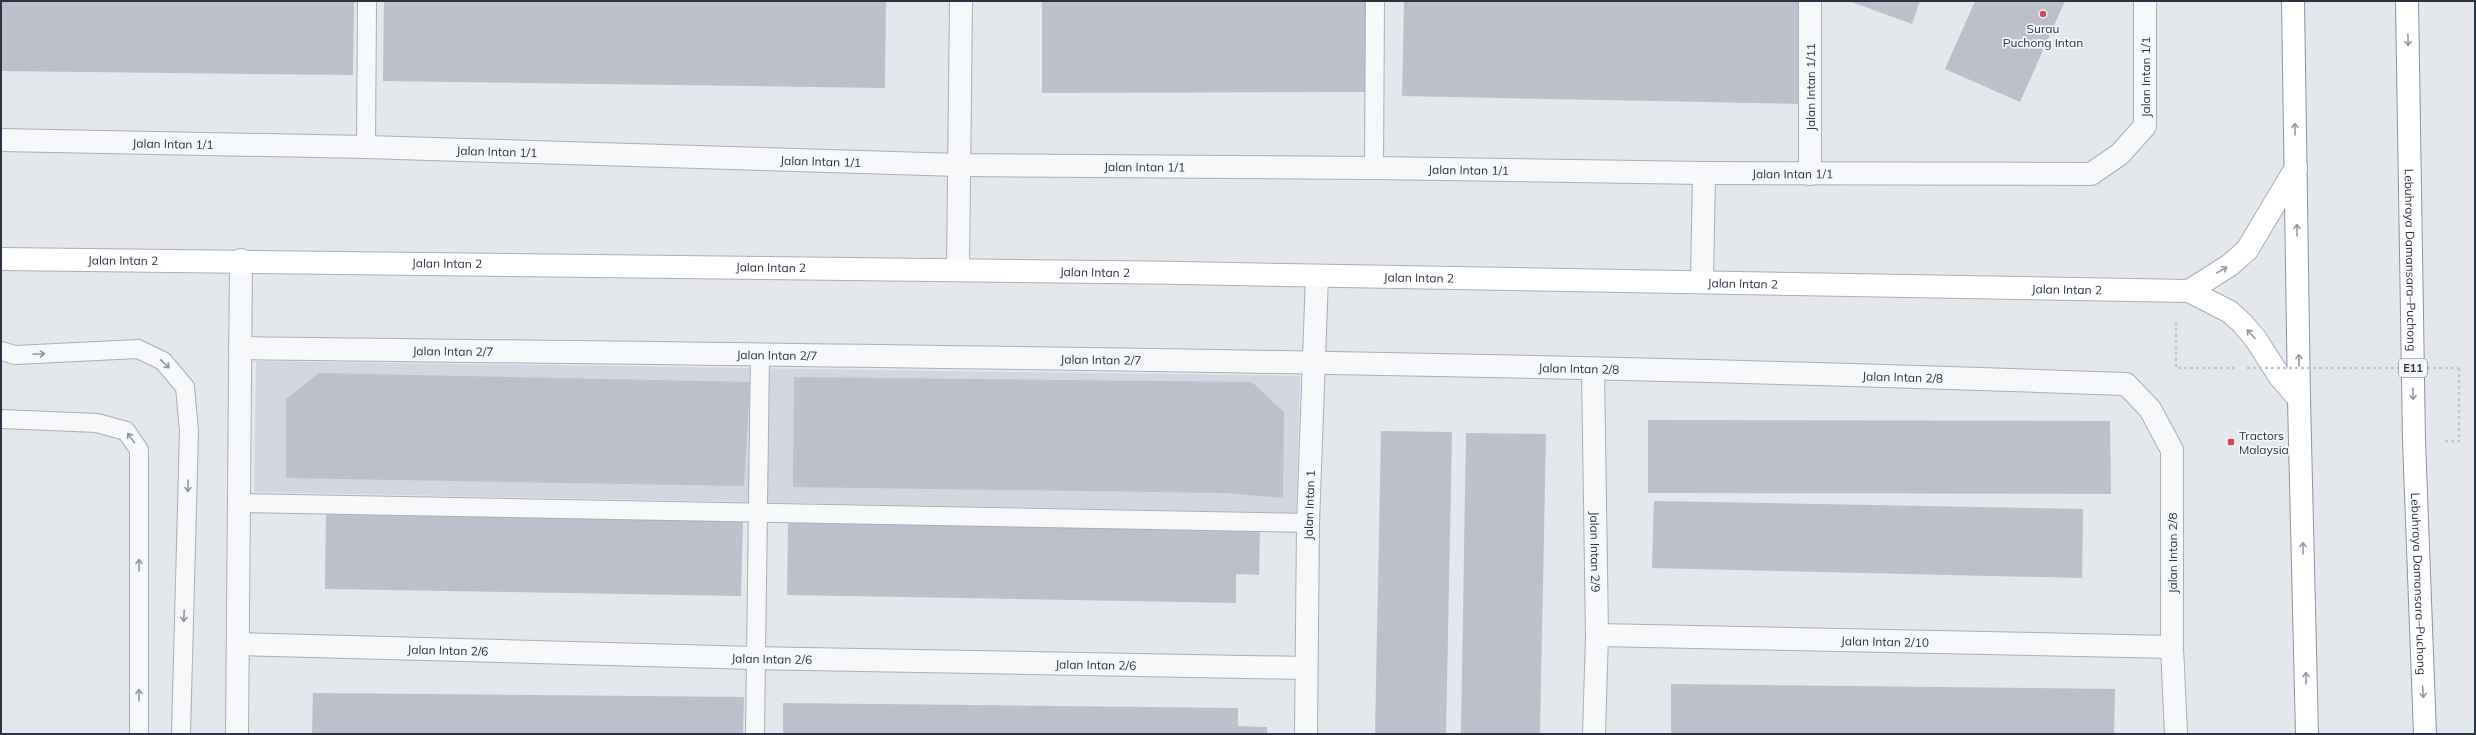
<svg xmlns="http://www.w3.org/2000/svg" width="2476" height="735" font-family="Mulish,sans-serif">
	<rect width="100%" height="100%" fill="#e4e7ec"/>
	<path fill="#d2d6de" d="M 256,361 L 1300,376 L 1296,513 L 254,492 Z"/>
	<g fill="#bbc0ca">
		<path d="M 1,1 L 354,1 L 353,75 L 1,71 Z"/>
		<path d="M 384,1 L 886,1 L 885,88 L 383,81 Z"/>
		<path d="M 1042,1 L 1370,1 L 1370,92 L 1042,93 Z"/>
		<path d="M 1404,1 L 1808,2 L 1805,104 L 1402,96 Z"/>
		<path d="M 1849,1 L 1920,1 L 1912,24 Z"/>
		<path d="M 1975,1 L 2065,1 L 2020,102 L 1945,69 Z"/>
		<path d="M 319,373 L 750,382 L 744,486 L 286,478 L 286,399 Z"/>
		<path d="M 794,377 L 1252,382 L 1284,412 L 1283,498 L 1225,493 L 793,487 Z"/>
		<path d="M 1648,420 L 2110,421 L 2111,494 L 1648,493 Z"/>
		<path d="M 1381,431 L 1452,432 L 1446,734 L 1375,734 Z"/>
		<path d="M 1466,433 L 1546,434 L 1540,734 L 1461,734 Z"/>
		<path d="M 1654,501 L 2083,509 L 2082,578 L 1652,568 Z"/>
		<path d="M 326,514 L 743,521 L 741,596 L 325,589 Z"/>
		<path d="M 788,522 L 1260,530 L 1259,575 L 1236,574 L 1236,603 L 787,595 Z"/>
		<path d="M 1671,684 L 2115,689 L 2114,734 L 1671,734 Z"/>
		<path d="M 313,693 L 744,697 L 743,734 L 312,734 Z"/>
		<path d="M 783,703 L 1238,708 L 1238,726 L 1267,727 L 1267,734 L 783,734 Z"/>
	</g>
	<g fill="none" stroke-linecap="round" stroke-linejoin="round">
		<g stroke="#a9aeb7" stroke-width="20">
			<g id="lane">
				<path d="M 366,147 L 367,1"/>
				<path d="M 1374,168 L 1375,1"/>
				<path d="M 1,351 L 15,355 L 138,349 L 163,361 L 185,387 L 189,431 L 181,734"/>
				<path d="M 1,419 L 97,423 L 126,431 L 139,450 L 139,734"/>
				<path d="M 239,503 L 1308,523"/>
				<path d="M 755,734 L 760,354"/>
			</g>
		</g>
		<g stroke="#a9aeb7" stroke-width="24">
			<g id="street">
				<path d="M 1810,1 L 1810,174"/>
				<path id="s1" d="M 1,140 L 366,147 L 959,165 L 1374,168 L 1704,173 L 2091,174 L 2120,154 L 2145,126 L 2145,1"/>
				<path d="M 958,270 L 961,1"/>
				<path d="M 1702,281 L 1704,173"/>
				<path id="s2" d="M 240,348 C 869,356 1498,361 2126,384 L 2150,409 L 2172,450 L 2172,647 L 2176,734"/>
				<path id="s3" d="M 1593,369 L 1597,635 L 1594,734"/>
				<path id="s4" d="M 1597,635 L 2172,647"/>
				<path id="s5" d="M 238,644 L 755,658 L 1306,668"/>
				<path d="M 237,734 L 241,260"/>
				<path id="s6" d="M 1306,734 L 1308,523 L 1317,276"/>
			</g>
		</g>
		<g stroke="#a9aeb7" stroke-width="24">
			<g id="secondary">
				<path id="s7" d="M 1,259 C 730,263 1460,278 2189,291 L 2230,312 L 2242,323 L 2255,338 L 2280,377 L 2299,399"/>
				<path d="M 2189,291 L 2230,265 L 2247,250 L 2296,168"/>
			</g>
		</g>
		<g stroke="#8b94a3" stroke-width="24">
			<g id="highway">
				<path d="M 2293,1 L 2299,399 L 2307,734"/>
				<path id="s8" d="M 2407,1 L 2414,441 L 2425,734"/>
			</g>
		</g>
		<g stroke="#c2c5cb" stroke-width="2.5" stroke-dasharray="3 3" stroke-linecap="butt">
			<path d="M 2176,322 L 2176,368 L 2238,368"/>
			<path d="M 2445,441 L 2459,441 L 2459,368"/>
		</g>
		<use href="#lane" stroke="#f7f8fa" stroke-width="18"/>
		<use href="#street" stroke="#f7f8fa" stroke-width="22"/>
		<use href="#secondary" stroke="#fff" stroke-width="22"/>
		<use href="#highway" stroke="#fff" stroke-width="22"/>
		<path stroke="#c2c5cb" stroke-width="2.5" stroke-dasharray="3 3" stroke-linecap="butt" d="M 2247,368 L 2459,368"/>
	</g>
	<defs><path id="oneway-shaft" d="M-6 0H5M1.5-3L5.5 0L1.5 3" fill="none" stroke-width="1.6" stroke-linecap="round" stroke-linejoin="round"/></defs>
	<g stroke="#959aa2">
		<use href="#oneway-shaft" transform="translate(2408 40) rotate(89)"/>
		<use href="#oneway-shaft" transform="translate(2295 129) rotate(-91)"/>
		<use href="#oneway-shaft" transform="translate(2297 230) rotate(-91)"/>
		<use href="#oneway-shaft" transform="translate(2222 270) rotate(-30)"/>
		<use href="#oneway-shaft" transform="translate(2251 334) rotate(-132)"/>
		<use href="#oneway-shaft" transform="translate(2299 360) rotate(-91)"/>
		<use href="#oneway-shaft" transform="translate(2413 394) rotate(89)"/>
		<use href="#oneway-shaft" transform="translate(2303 548) rotate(-91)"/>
		<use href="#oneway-shaft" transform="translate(2306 678) rotate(-91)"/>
		<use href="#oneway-shaft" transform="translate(2423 692) rotate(87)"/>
	</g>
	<g stroke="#9196a0">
		<use href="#oneway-shaft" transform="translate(39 354) rotate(-3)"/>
		<use href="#oneway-shaft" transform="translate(165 364) rotate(44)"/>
		<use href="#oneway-shaft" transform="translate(131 438) rotate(-125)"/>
		<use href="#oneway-shaft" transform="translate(188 486) rotate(92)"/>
		<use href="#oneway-shaft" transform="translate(139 565) rotate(-90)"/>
		<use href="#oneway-shaft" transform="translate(184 616) rotate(92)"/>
		<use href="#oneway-shaft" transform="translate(139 695) rotate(-90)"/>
	</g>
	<g fill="#d1495b" stroke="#f4f6f9" stroke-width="1.5">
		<circle cx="2043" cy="14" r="4"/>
		<rect x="2227" y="438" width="8" height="8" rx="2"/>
	</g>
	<g text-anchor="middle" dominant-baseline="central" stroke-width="3.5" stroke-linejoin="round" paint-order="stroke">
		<rect fill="#f4f6f9" stroke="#676e7b" stroke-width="1" x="2399" y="359" width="28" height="18" rx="3"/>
		<g font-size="11" font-weight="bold" fill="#2b3445">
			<text x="2413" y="368">E11</text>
		</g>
		<g font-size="12" fill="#2b3445" stroke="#f4f6f9">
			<text x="2043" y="28">Surau<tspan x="2043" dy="14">Puchong Intan</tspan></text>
			<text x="2239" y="435" text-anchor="start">Tractors<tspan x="2239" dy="14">Malaysia</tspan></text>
		</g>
		<g font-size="12" fill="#2b3445" stroke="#f4f6f9">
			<text transform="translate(2145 77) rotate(-90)">Jalan Intan 1/1</text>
			<text transform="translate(1810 87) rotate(-90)">Jalan Intan 1/11</text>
			<text stroke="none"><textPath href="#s1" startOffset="172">Jalan Intan 1/1</textPath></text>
			<text stroke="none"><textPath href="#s1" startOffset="496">Jalan Intan 1/1</textPath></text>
			<text stroke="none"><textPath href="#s1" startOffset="820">Jalan Intan 1/1</textPath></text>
			<text stroke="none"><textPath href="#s1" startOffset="1144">Jalan Intan 1/1</textPath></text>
			<text stroke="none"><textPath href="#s1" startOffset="1468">Jalan Intan 1/1</textPath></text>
			<text stroke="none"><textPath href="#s1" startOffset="1792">Jalan Intan 1/1</textPath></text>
			<text stroke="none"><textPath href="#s7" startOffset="122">Jalan Intan 2</textPath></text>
			<text stroke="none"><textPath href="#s8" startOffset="259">Lebuhraya Damansara–Puchong</textPath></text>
			<text stroke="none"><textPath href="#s7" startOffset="446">Jalan Intan 2</textPath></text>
			<text stroke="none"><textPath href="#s7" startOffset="770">Jalan Intan 2</textPath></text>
			<text stroke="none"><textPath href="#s7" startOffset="1094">Jalan Intan 2</textPath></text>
			<text stroke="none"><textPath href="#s7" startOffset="1418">Jalan Intan 2</textPath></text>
			<text stroke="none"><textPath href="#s7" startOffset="1742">Jalan Intan 2</textPath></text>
			<text stroke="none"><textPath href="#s7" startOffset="2066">Jalan Intan 2</textPath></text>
			<text stroke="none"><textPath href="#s2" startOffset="213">Jalan Intan 2/7</textPath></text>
			<text stroke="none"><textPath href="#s2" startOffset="537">Jalan Intan 2/7</textPath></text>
			<text stroke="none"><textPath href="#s2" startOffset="861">Jalan Intan 2/7</textPath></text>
			<text stroke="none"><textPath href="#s2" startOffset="1339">Jalan Intan 2/8</textPath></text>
			<text stroke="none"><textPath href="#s2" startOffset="1663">Jalan Intan 2/8</textPath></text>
			<text stroke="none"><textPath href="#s6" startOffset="229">Jalan Intan 1</textPath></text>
			<text stroke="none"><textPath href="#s3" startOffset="183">Jalan Intan 2/9</textPath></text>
			<text transform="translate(2172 553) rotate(-90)">Jalan Intan 2/8</text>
			<text stroke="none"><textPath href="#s8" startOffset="583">Lebuhraya Damansara–Puchong</textPath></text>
			<text stroke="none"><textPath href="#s4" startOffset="288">Jalan Intan 2/10</textPath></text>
			<text stroke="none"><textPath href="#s5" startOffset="210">Jalan Intan 2/6</textPath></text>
			<text stroke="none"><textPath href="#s5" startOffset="534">Jalan Intan 2/6</textPath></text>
			<text stroke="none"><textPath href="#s5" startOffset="858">Jalan Intan 2/6</textPath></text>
		</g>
	</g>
	<rect width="2476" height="735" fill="none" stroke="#2b3445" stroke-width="4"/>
</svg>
